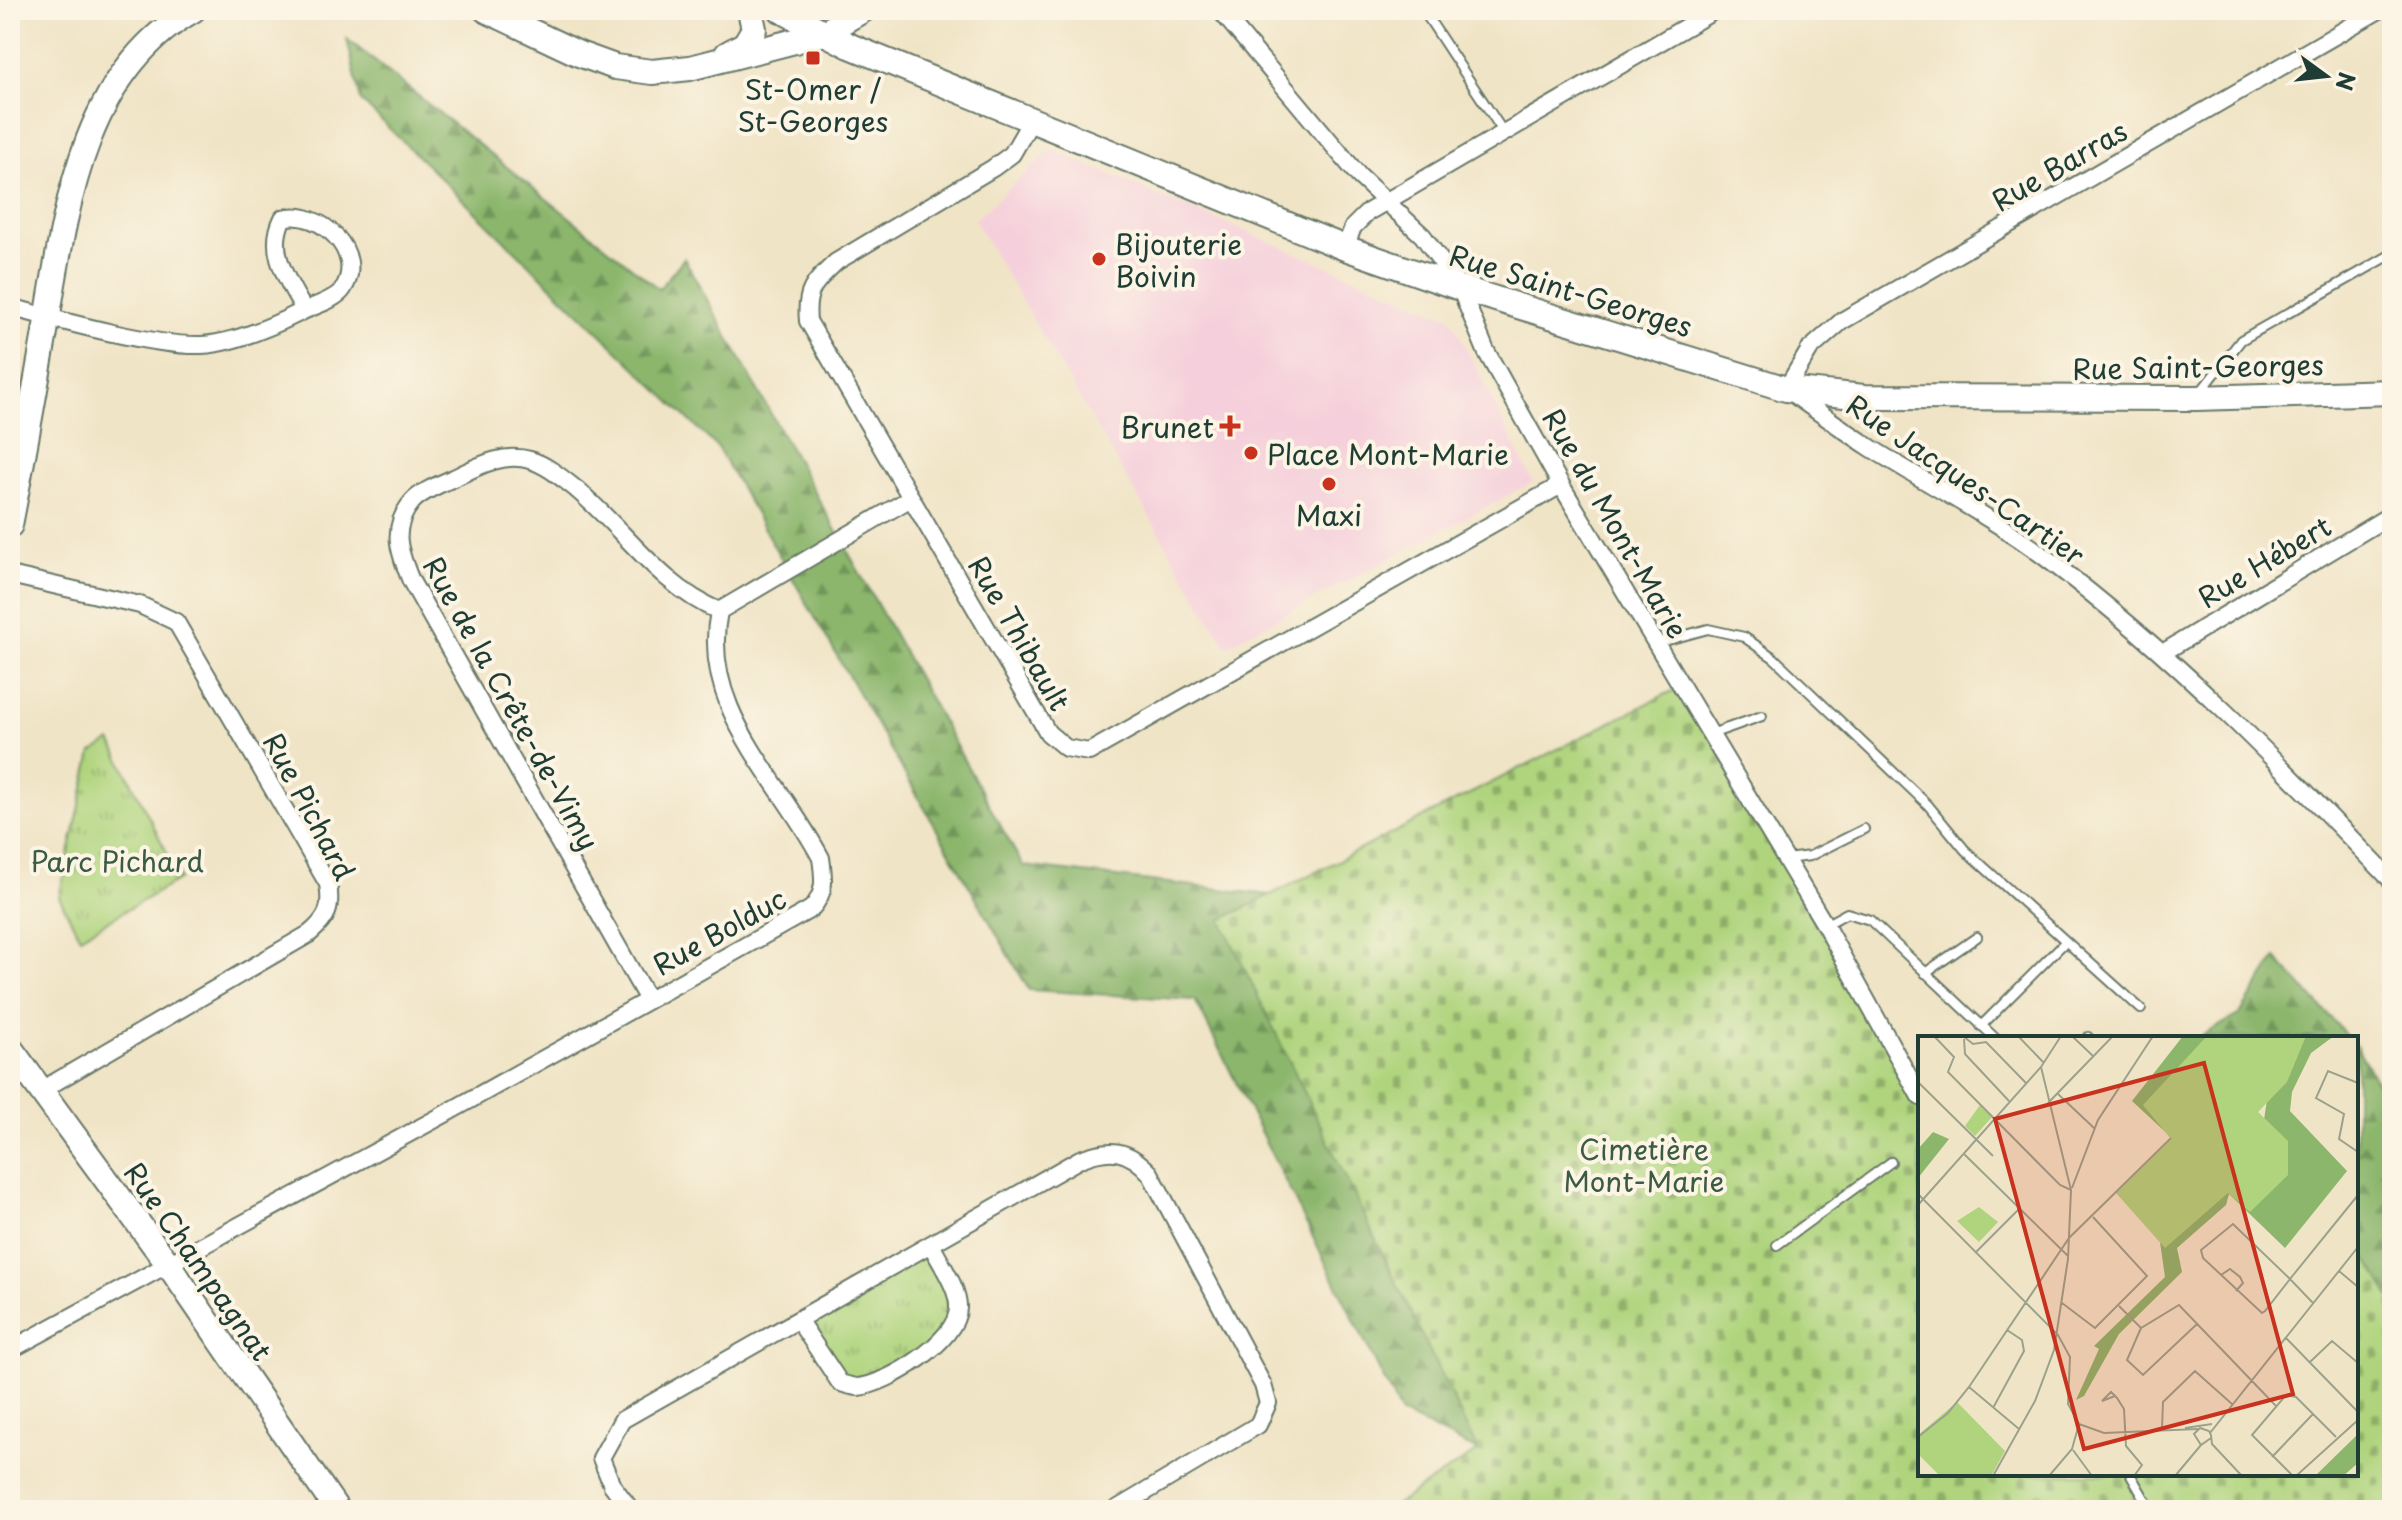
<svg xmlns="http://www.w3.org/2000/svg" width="2402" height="1520" font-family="'Playpen Sans',sans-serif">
	<defs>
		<pattern id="forest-firs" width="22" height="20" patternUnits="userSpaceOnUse" patternTransform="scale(2)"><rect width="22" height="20" fill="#8bb66c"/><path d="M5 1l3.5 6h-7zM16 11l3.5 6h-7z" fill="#71955a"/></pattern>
		<pattern id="cemetery-stones" width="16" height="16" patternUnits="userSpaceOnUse" patternTransform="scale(2)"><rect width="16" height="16" fill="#afd47d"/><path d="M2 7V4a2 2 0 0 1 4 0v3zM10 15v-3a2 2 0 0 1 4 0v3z" fill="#8ead67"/></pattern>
		<pattern id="park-tufts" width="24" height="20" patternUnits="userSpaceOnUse" patternTransform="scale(2)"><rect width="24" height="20" fill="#afd47d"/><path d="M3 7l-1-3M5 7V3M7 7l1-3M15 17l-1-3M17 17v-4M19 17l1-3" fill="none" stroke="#8ead67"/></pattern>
	</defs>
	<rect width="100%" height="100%" fill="#fcf5e5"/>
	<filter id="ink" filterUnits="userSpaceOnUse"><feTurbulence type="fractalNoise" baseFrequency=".0125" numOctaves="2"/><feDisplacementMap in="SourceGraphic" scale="16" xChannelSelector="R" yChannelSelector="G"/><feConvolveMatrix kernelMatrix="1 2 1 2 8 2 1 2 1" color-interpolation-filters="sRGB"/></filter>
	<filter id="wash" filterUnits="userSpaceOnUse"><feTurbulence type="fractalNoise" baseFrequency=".006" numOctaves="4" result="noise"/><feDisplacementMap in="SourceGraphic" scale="32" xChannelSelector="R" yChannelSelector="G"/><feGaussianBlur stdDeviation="1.8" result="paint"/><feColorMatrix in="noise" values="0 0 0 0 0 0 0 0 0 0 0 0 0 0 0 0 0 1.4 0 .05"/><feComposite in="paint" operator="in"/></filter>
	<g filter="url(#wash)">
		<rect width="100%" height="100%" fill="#f0e4c6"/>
		<path fill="#f5cfdb" d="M 1051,150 L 1451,318 L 1533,482 L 1226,646 L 974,220 Z"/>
		<g fill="url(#forest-firs)" stroke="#557a50" stroke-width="2">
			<path d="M 347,39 L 659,289 L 684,258 L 1023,866 L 1270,895 L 1523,1454 L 1387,1510 L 1478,1451 L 1401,1414 L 1195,1000 L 1029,990 L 717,447 L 361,101 Z"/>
			<path d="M 2276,958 L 2349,1038 L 2198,1038 L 2240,1014 Z"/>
			<path d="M 2356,1046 L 2392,1108 L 2392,1510 L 2356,1474 Z"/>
		</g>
		<path fill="url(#cemetery-stones)" stroke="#678858" stroke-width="2" d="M 1682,686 L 1920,1097 L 1920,1474 L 2356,1474 L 2356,1240 L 2392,1301 L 2392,1510 L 1387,1510 L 1478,1451 L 1221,920 Z"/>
		<g fill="url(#park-tufts)" stroke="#678858" stroke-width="2">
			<path d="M 111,741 L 180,879 L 80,937 L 59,897 L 92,753 Z"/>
			<path d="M 932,1246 L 954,1291 L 956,1324 L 885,1377 L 840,1383 L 799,1321 Z"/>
		</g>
	</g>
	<g filter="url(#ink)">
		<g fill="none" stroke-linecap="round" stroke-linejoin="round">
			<g stroke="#687767" stroke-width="12">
				<g id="lane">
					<path d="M 1423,10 L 1504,133"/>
					<path d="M 2199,394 L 2241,340 L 2392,254"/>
					<path d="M 1657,643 L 1708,629 L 1744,637 L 1774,658 L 1928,805 L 1965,850 L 2141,1009"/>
					<path d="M 1711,734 L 1762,716"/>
					<path d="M 1786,859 L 1810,856 L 1864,829"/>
					<path d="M 1825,925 L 1847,913 L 1870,920 L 1995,1038"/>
					<path d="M 1925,973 L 1977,937"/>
					<path d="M 1981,1026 L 2064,943"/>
					<path d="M 2087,1038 L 2088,1037"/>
					<path d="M 1777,1245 L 1891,1162"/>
					<path d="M 2130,1474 L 2151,1510"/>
				</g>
			</g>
			<g stroke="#687767" stroke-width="20">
				<g id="street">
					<path d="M 1220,10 L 1359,176 L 1423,236 L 1460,288 L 1486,351 L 1561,485 L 1825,925 L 1920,1097"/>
					<path d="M 2379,10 L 1842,321 L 1810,349 L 1786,389 C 1814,409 1842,429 1871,448 C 1929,485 1991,516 2046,558 C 2175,655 2281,765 2392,881"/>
					<path d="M 1031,121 L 1012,154 L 993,168 L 836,262 C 814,283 805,290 808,321 L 1048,733 L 1066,748 L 1089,752 L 1561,485"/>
					<path d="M 1345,248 L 1353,227 L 1368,212 L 1715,10"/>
					<path d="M 10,307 C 58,320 155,347 202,345 C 234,343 273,326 301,312 C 313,306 336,300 343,289 C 367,253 319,208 283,218 C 266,252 288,280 304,310"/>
					<path d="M 10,575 L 140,605 L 176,622 L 328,884 C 332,908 328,918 309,934 L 40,1091"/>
					<path d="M 2164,652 L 2392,514"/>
					<path d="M 648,1000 L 411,581 C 399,552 390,528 412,502 C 422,490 446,482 460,475 C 482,464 505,453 530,460 C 547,465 562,478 576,489 C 624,529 661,587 719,611"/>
					<path d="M 799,1321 L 840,1383 C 845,1384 852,1387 858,1387 C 889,1384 958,1340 958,1308 C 959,1289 940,1263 932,1246"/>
					<path d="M 10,1350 L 445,1114 L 811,909 C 826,893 824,879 821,858 C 778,776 699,709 719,611 L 911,498"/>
					<path d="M 631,1510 L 612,1485 L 601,1458 L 622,1420 L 1080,1159 C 1110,1147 1128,1149 1150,1173 L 1263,1385 L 1268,1403 L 1258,1425 L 1115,1510"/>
				</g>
			</g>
			<g stroke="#687767" stroke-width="28">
				<g id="secondary">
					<path d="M 486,10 L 579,54 L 615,67 L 652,72 L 690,68 L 822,34 L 863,10"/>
					<path d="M 781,10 L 850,46 L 1345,248 L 1460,288 L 1786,389 L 1864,397 L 2196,398 L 2392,392"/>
					<path d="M 727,54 L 745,44 L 754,29 L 750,10"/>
					<path d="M 10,525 C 22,463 33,401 44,338 C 64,222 78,75 193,10"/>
					<path d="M 10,1048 L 168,1264 L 337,1510"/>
				</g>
			</g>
			<use href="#lane" stroke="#fff" stroke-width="8"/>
			<use href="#street" stroke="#fff" stroke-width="16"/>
			<use href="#secondary" stroke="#fff" stroke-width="24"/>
		</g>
	</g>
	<g fill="#c8321e" stroke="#fcf5e5" stroke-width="3">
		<rect x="805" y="50" width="16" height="16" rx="4"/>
		<circle cx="1099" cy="259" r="8"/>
		<path d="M1226 414h8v8h8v8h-8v8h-8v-8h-8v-8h8z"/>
		<circle cx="1251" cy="453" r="8"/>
		<circle cx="1329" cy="484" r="8"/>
	</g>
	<g text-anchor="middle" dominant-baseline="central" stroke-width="8" stroke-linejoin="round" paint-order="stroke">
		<g font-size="28" fill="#1f3d34" stroke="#fcf5e5">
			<text x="813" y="88">St-Omer /<tspan x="813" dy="32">St-Georges</tspan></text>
			<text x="1115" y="243" text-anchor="start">Bijouterie<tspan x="1115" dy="32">Boivin</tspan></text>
			<text x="1214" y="426" text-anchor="end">Brunet</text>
			<text x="1267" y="453" text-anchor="start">Place Mont-Marie</text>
			<text x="1329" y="514">Maxi</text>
		</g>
		<g font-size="28" fill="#1f3d34" stroke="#fcf5e5">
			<text transform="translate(2059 165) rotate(-30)">Rue Barras</text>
			<text transform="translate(1571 290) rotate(17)">Rue Saint-Georges</text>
			<text transform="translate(2198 366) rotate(-1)">Rue Saint-Georges</text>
			<text transform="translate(1966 479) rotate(34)">Rue Jacques-Cartier</text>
			<text transform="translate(1616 523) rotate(60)">Rue du Mont-Marie</text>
			<text transform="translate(2264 561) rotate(-31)">Rue Hébert</text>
			<text transform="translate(1020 633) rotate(60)">Rue Thibault</text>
			<text transform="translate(512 703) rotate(61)">Rue de la Crête-de-Vimy</text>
			<text transform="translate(310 806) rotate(62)">Rue Pichard</text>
			<text transform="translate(719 931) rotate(-29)">Rue Bolduc</text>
			<text transform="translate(199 1261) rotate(55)">Rue Champagnat</text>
		</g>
		<g font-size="28" fill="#3c5b43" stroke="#fcf5e5">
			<text x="117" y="860">Parc Pichard</text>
			<text x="1644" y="1148">Cimetière<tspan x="1644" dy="32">Mont-Marie</tspan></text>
		</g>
	</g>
	<g transform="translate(1918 1036)">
		<rect width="440" height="440" fill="#f0e4c6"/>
		<path d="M 61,171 L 80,186 L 61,206 L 39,185 Z" fill="#afd47d"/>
		<path d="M 265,0 L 416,0 L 393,17 L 374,56 L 372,75 L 429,135 L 367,212 L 311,158 L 308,169 L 259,212 L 264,236 L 201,298 L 166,360 L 158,364 L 181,313 L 176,310 L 247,241 L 242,206 L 345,90 L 349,64 L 269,116 L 214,65 ZM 15,96 L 31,103 L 0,142 L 0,113 ZM 440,398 L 440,427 L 425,440 L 397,440 Z" fill="#8bb66c"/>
		<path d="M 289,0 L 388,0 L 369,46 L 340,76 L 370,105 L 370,139 L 332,176 L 310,157 L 247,212 L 198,157 L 253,103 L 225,69 Z" fill="#afd47d"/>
		<path d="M 62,69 L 74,81 L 57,100 L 47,90 ZM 39,366 L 87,415 L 73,440 L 22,440 L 0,418 L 0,399 Z" fill="#afd47d"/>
		<path fill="none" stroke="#9ca18c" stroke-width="2" d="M 16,0 L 36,21 L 30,36 L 142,149 L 153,154M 45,0 L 55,8 L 68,6 L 108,47M 100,0 L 126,27M 154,0 L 175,20M 46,3 L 47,18 L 91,65M 0,46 L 75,120M 440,47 L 410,35 L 398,62 L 426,78 L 421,103 L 440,116M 140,58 L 176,92M 130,67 L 195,0M 45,117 L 150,220M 154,152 L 180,84 L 235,0M 0,158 L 140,299 L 152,321 L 150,368 L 161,388 L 186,397 L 280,393M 0,169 L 123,31 L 143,0M 57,217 L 100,174M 421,235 L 440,251M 303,239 L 312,233 L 322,241 L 325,247 L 318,255M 144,267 L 177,292 L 229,240 L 175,181M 395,267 L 372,243 L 315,188 L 283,214 L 285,222 L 344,277 L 347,275 L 372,243 L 440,159M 201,270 L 223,292 L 261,269 L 358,370M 223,292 L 209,324 L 225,339 L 279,288M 368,302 L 440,376M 392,326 L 414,305 L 440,327M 51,351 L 101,393M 197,360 L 184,365 L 193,356 L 199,362 L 206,373 L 208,410 L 224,429 L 216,440M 75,372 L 106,315 L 104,304 L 89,294M 244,392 L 245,366 L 277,335 L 314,368M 267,392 L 294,388M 292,397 L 440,211M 0,401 L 30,377 L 51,351 L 151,202 L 253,102M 293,402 L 283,409 L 276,398 L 282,392 L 291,395 L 293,399 L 294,408 L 324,440M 155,414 L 174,440M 354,421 L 395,378M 75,440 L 117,365 L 136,314 L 150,223 L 153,154 L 123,31M 131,440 L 154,413 L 161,388M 257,440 L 283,409M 375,440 L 334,399 L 368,359 L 378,361 L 418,401M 378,440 L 440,384"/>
		<path fill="#c8321e" fill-opacity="0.15" stroke="#c8321e" stroke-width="4" d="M 286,27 L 375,358 L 166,413 L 77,83 Z"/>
		<rect width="440" height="440" fill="none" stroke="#1f3d34" stroke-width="4"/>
	</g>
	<rect width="2402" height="1520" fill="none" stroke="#fcf5e5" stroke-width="40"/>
	<g transform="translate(2326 76) rotate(105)" stroke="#fcf5e5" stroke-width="6" paint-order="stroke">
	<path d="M0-6L14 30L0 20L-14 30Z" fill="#1f3d34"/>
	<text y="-12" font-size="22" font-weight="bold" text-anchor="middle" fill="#1f3d34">N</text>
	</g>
</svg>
